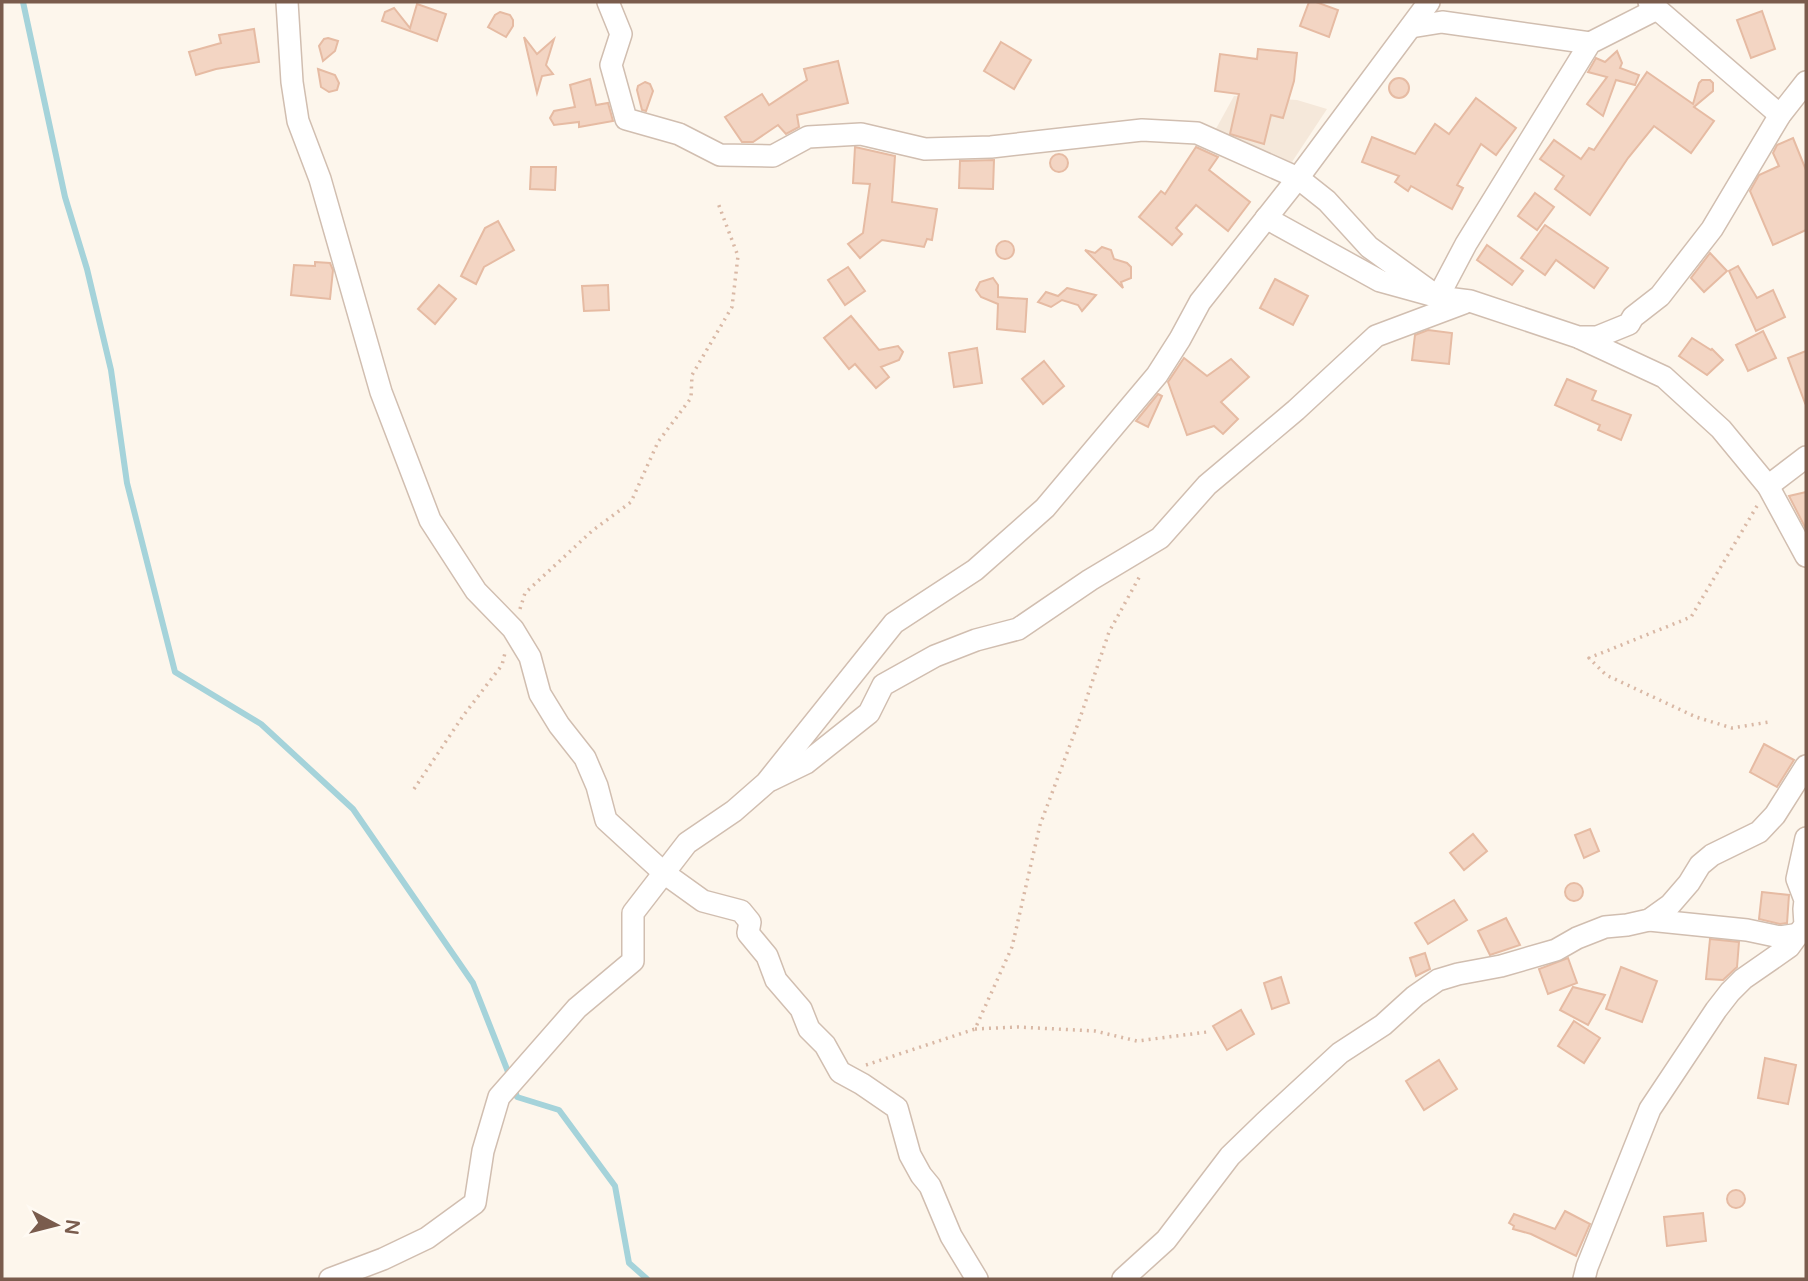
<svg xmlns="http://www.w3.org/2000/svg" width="1808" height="1281" font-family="'Varela Round',sans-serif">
	<rect width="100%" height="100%" fill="#fdf6ec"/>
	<path fill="#f5e8da" d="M 1234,96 L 1297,100 L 1327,109 L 1292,162 L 1212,136 Z"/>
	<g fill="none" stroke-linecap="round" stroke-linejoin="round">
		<g stroke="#a5d3da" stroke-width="6">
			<path d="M 23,2 L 65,197 L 87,269 L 111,370 L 127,483 L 175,672 L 261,724 L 353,809 L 473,983 L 510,1077"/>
			<path d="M 514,1087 L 517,1097 L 559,1110 L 615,1186 L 629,1263 L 647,1279"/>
		</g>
	</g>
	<g fill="#f3d5c3" stroke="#e6bba3" stroke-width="2">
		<path d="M 1309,2 L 1316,2 L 1338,10 L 1329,37 L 1300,26 Z"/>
		<path d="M 417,4 L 446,14 L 437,41 L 382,21 L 385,12 L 394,8 L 410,28 Z"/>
		<path d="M 1762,11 L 1775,49 L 1751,58 L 1737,20 Z"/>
		<path d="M 500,12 L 510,15 L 513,20 L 513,26 L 506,37 L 488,27 L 495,15 Z"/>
		<path d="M 254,29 L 259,62 L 216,69 L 196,75 L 189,52 L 221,43 L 219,35 Z"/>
		<path d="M 524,37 L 537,54 L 554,39 L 546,65 L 553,74 L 542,76 L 537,93 Z"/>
		<path d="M 328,38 L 338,41 L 335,51 L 323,61 L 319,46 L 324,39 Z"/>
		<path d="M 1001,42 L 1031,60 L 1014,89 L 984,71 Z"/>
		<path d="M 1258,49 L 1297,53 L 1294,81 L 1283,118 L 1271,115 L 1264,144 L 1230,134 L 1239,94 L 1215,91 L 1220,54 L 1257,59 Z"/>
		<path d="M 1617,51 L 1622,63 L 1620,68 L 1639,75 L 1635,85 L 1616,80 L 1603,116 L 1587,104 L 1607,77 L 1588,72 L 1596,58 L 1605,62 Z"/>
		<path d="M 838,61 L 848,103 L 797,115 L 799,127 L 786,134 L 778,125 L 753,142 L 742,142 L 725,117 L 762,94 L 769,105 L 807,80 L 804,69 Z"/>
		<path d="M 318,69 L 335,75 L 339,83 L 337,90 L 329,92 L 321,87 Z"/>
		<path d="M 1647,72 L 1693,104 L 1699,83 L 1702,80 L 1710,80 L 1713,83 L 1713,91 L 1694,107 L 1714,121 L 1691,153 L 1654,126 L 1628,158 L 1590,215 L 1555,189 L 1564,176 L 1540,159 L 1554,140 L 1581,159 L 1589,148 L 1594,150 Z"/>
		<circle cx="1399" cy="88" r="10"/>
		<path d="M 590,79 L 596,105 L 608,103 L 613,121 L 579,127 L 579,122 L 554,125 L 550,118 L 554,111 L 575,107 L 570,85 Z"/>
		<path d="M 645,82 L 650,84 L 653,91 L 646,111 L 642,110 L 637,90 L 638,86 Z"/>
		<path d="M 1476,98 L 1516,128 L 1496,155 L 1481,144 L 1457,185 L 1463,188 L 1452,209 L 1411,186 L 1408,191 L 1395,182 L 1399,176 L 1362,162 L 1372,137 L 1415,154 L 1435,124 L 1449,134 Z"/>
		<path d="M 1793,138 L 1806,170 L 1806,230 L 1773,245 L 1750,191 L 1759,175 L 1779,166 L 1773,153 L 1777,145 Z"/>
		<path d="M 855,147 L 895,156 L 892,202 L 937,209 L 932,240 L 927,239 L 924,247 L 882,240 L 860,258 L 848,244 L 863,233 L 870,184 L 853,183 Z"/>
		<path d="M 1196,147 L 1218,157 L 1209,170 L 1250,202 L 1228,231 L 1196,205 L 1176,228 L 1182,234 L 1172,245 L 1139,217 L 1161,191 L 1165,194 Z"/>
		<circle cx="1059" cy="163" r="9"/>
		<path d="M 994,160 L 993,189 L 959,188 L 960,161 Z"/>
		<path d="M 531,167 L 556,167 L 555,190 L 530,189 Z"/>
		<path d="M 1535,193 L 1554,207 L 1537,230 L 1518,216 Z"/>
		<path d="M 498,221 L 514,250 L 484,267 L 476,284 L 461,276 L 485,228 Z"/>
		<path d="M 1545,225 L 1608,268 L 1594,288 L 1556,260 L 1545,275 L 1521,258 Z"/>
		<circle cx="1005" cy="250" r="9"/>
		<path d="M 1487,245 L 1523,271 L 1512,285 L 1477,260 Z"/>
		<path d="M 1102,247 L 1111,250 L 1114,259 L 1127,263 L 1131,267 L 1131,278 L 1121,282 L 1123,288 L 1085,250 L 1095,253 Z"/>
		<path d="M 1710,253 L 1727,271 L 1704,292 L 1691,278 Z"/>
		<path d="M 315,262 L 330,263 L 333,270 L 330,299 L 291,295 L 294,265 L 315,266 Z"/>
		<path d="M 1738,266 L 1757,298 L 1773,290 L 1785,317 L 1756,331 L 1729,271 Z"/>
		<path d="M 848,267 L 865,291 L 845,305 L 828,280 Z"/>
		<path d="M 993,278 L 998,285 L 998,297 L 1027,299 L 1025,332 L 997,329 L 998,304 L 981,297 L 976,290 L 980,282 Z"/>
		<path d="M 1275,279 L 1308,296 L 1293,325 L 1260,308 Z"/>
		<path d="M 439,285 L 456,299 L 435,324 L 418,309 Z"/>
		<path d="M 608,285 L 609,310 L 584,311 L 582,286 Z"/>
		<path d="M 1067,288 L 1096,295 L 1082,311 L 1078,305 L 1062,300 L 1051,307 L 1038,302 L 1046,292 L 1058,296 Z"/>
		<path d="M 851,316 L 879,350 L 898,346 L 903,352 L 899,360 L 881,367 L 889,377 L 876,388 L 855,364 L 849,369 L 824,338 Z"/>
		<path d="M 1428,330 L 1452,333 L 1449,364 L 1412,360 L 1415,335 Z"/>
		<path d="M 1763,331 L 1776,358 L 1748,371 L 1736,345 Z"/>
		<path d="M 1692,338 L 1711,350 L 1712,349 L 1723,360 L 1707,375 L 1679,356 Z"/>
		<path d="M 977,348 L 982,383 L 954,387 L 949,353 Z"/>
		<path d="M 1806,351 L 1806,402 L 1805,403 L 1788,358 Z"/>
		<path d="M 1184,358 L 1207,376 L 1231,359 L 1249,377 L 1221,402 L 1238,419 L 1223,434 L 1214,426 L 1187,435 L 1168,382 Z"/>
		<path d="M 1044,361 L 1064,386 L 1043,404 L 1022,379 Z"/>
		<path d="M 1567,379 L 1596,391 L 1592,400 L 1631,415 L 1621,440 L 1598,430 L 1600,425 L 1555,405 Z"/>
		<path d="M 1158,394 L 1162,396 L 1148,427 L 1136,421 Z"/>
		<path d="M 1806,492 L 1806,529 L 1789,496 Z"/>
		<path d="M 1764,744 L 1794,760 L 1777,787 L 1750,772 Z"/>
		<path d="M 1590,829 L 1599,851 L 1584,858 L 1575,835 Z"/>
		<path d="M 1473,834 L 1487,851 L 1464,870 L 1450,853 Z"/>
		<circle cx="1574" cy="892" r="9"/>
		<path d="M 1762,892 L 1789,895 L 1787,923 L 1780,924 L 1759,919 Z"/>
		<path d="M 1454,900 L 1467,920 L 1428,944 L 1415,923 Z"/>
		<path d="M 1506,918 L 1520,945 L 1490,955 L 1478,931 Z"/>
		<path d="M 1710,939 L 1739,942 L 1737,967 L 1723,980 L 1706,979 Z"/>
		<path d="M 1425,953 L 1430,969 L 1416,976 L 1410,958 Z"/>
		<path d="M 1568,958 L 1577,983 L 1548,994 L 1539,969 Z"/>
		<path d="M 1621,967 L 1657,981 L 1642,1022 L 1606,1009 Z"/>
		<path d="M 1281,977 L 1289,1003 L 1272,1009 L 1264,983 Z"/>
		<path d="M 1573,987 L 1605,995 L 1588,1025 L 1560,1010 Z"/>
		<path d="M 1241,1010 L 1254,1034 L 1227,1050 L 1213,1026 Z"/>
		<path d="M 1574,1021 L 1600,1038 L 1584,1063 L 1558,1046 Z"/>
		<path d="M 1765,1058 L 1796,1065 L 1788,1104 L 1758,1098 Z"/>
		<path d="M 1439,1060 L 1457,1089 L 1424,1110 L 1406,1081 Z"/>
		<circle cx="1736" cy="1199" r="9"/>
		<path d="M 1565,1211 L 1590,1224 L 1576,1256 L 1531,1234 L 1513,1229 L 1514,1226 L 1509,1223 L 1514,1214 L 1555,1229 Z"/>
		<path d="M 1703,1213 L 1706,1241 L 1667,1246 L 1664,1217 Z"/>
	</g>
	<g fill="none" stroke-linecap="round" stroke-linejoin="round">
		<g stroke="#d1beb0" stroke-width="24">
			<g id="street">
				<path d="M 287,2 L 292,82 L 298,121 L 320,179 L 381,392 L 430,520 L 476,591 L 513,629 L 530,657 L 540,694 L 559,725 L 585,758 L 597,786 L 606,820 L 664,873 L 703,901 L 741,911 L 750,922 L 748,933 L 767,956 L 776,980 L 801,1009 L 809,1029 L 825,1045 L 840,1072 L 862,1084 L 897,1108 L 910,1155 L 921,1175 L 930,1186 L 951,1236 L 977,1279"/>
				<path d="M 608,2 L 621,34 L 611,65 L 626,119 L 679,134 L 720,155 L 773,156 L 808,137 L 861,134 L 925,149 L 991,147 L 1142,130 L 1197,133 L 1298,178 L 1327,201 L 1369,247 L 1438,297 L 1470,301 L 1578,337 L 1597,337 L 1629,324 L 1633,317 L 1660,296 L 1712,229 L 1780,115 L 1806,82"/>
				<path d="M 1649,2 L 1780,115"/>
				<path d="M 1411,27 L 1442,22 L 1590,43"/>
				<path d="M 1266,218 L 1380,281 L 1438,297 L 1466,244 L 1590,43 L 1657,9"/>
				<path d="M 1580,338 L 1664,377 L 1721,429 L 1768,486 L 1806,556"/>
				<path d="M 1768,486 L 1806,457"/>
				<path d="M 771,780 L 806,763 L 869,713 L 883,685 L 935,656 L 976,640 L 1018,629 L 1090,580 L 1160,538 L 1207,485 L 1296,410 L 1376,336 L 1464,303"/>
				<path d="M 1649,920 L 1747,930 L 1780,937 L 1800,934"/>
				<path d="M 330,1279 L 383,1259 L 427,1238 L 475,1203 L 483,1151 L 499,1097 L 577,1008 L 633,961 L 633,913 L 687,843 L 734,811 L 766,783 L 894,623 L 975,570 L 1045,508 L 1157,375 L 1180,339 L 1200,302 L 1298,178 L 1429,2"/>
				<path d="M 1123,1279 L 1166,1240 L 1230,1156 L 1264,1123 L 1340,1053 L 1383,1025 L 1415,996 L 1438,980 L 1458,974 L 1501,966 L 1556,950 L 1577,938 L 1605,927 L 1627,925 L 1649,920 L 1670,905 L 1689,883 L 1700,865 L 1712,855 L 1759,832 L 1775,815 L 1806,766"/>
				<path d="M 1584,1279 L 1587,1267 L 1650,1109 L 1716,1010 L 1730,992 L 1743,979 L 1789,947 L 1805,925 L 1804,909 L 1805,900 L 1797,879 L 1806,838"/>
			</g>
		</g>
		<g stroke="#d9b8a5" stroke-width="3.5" stroke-dasharray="2 5" stroke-linecap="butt">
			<path d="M 1757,506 L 1691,617 L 1589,658 L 1606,675 L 1696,717 L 1732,728 L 1769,722"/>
			<path d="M 520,609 L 525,593 L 592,531 L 631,502 L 658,442 L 691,398 L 692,375 L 732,307 L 738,256 L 718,203"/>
			<path d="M 414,789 L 463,716 L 502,665 L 505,653"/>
			<path d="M 975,1029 L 1018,1027 L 1095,1031 L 1137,1041 L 1207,1032"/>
			<path d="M 866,1065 L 975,1029 L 1012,947 L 1040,825 L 1079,721 L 1109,632 L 1141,574"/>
		</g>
		<use href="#street" stroke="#fff" stroke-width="21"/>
	</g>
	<rect width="1808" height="1281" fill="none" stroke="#7a5c4d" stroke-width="7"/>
	<g transform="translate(56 1225) rotate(97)" stroke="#fffaf3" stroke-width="5" paint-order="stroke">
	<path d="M0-5L12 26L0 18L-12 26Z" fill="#7a5c4d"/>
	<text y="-10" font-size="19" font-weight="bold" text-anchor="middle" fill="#7a5c4d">N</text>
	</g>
</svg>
